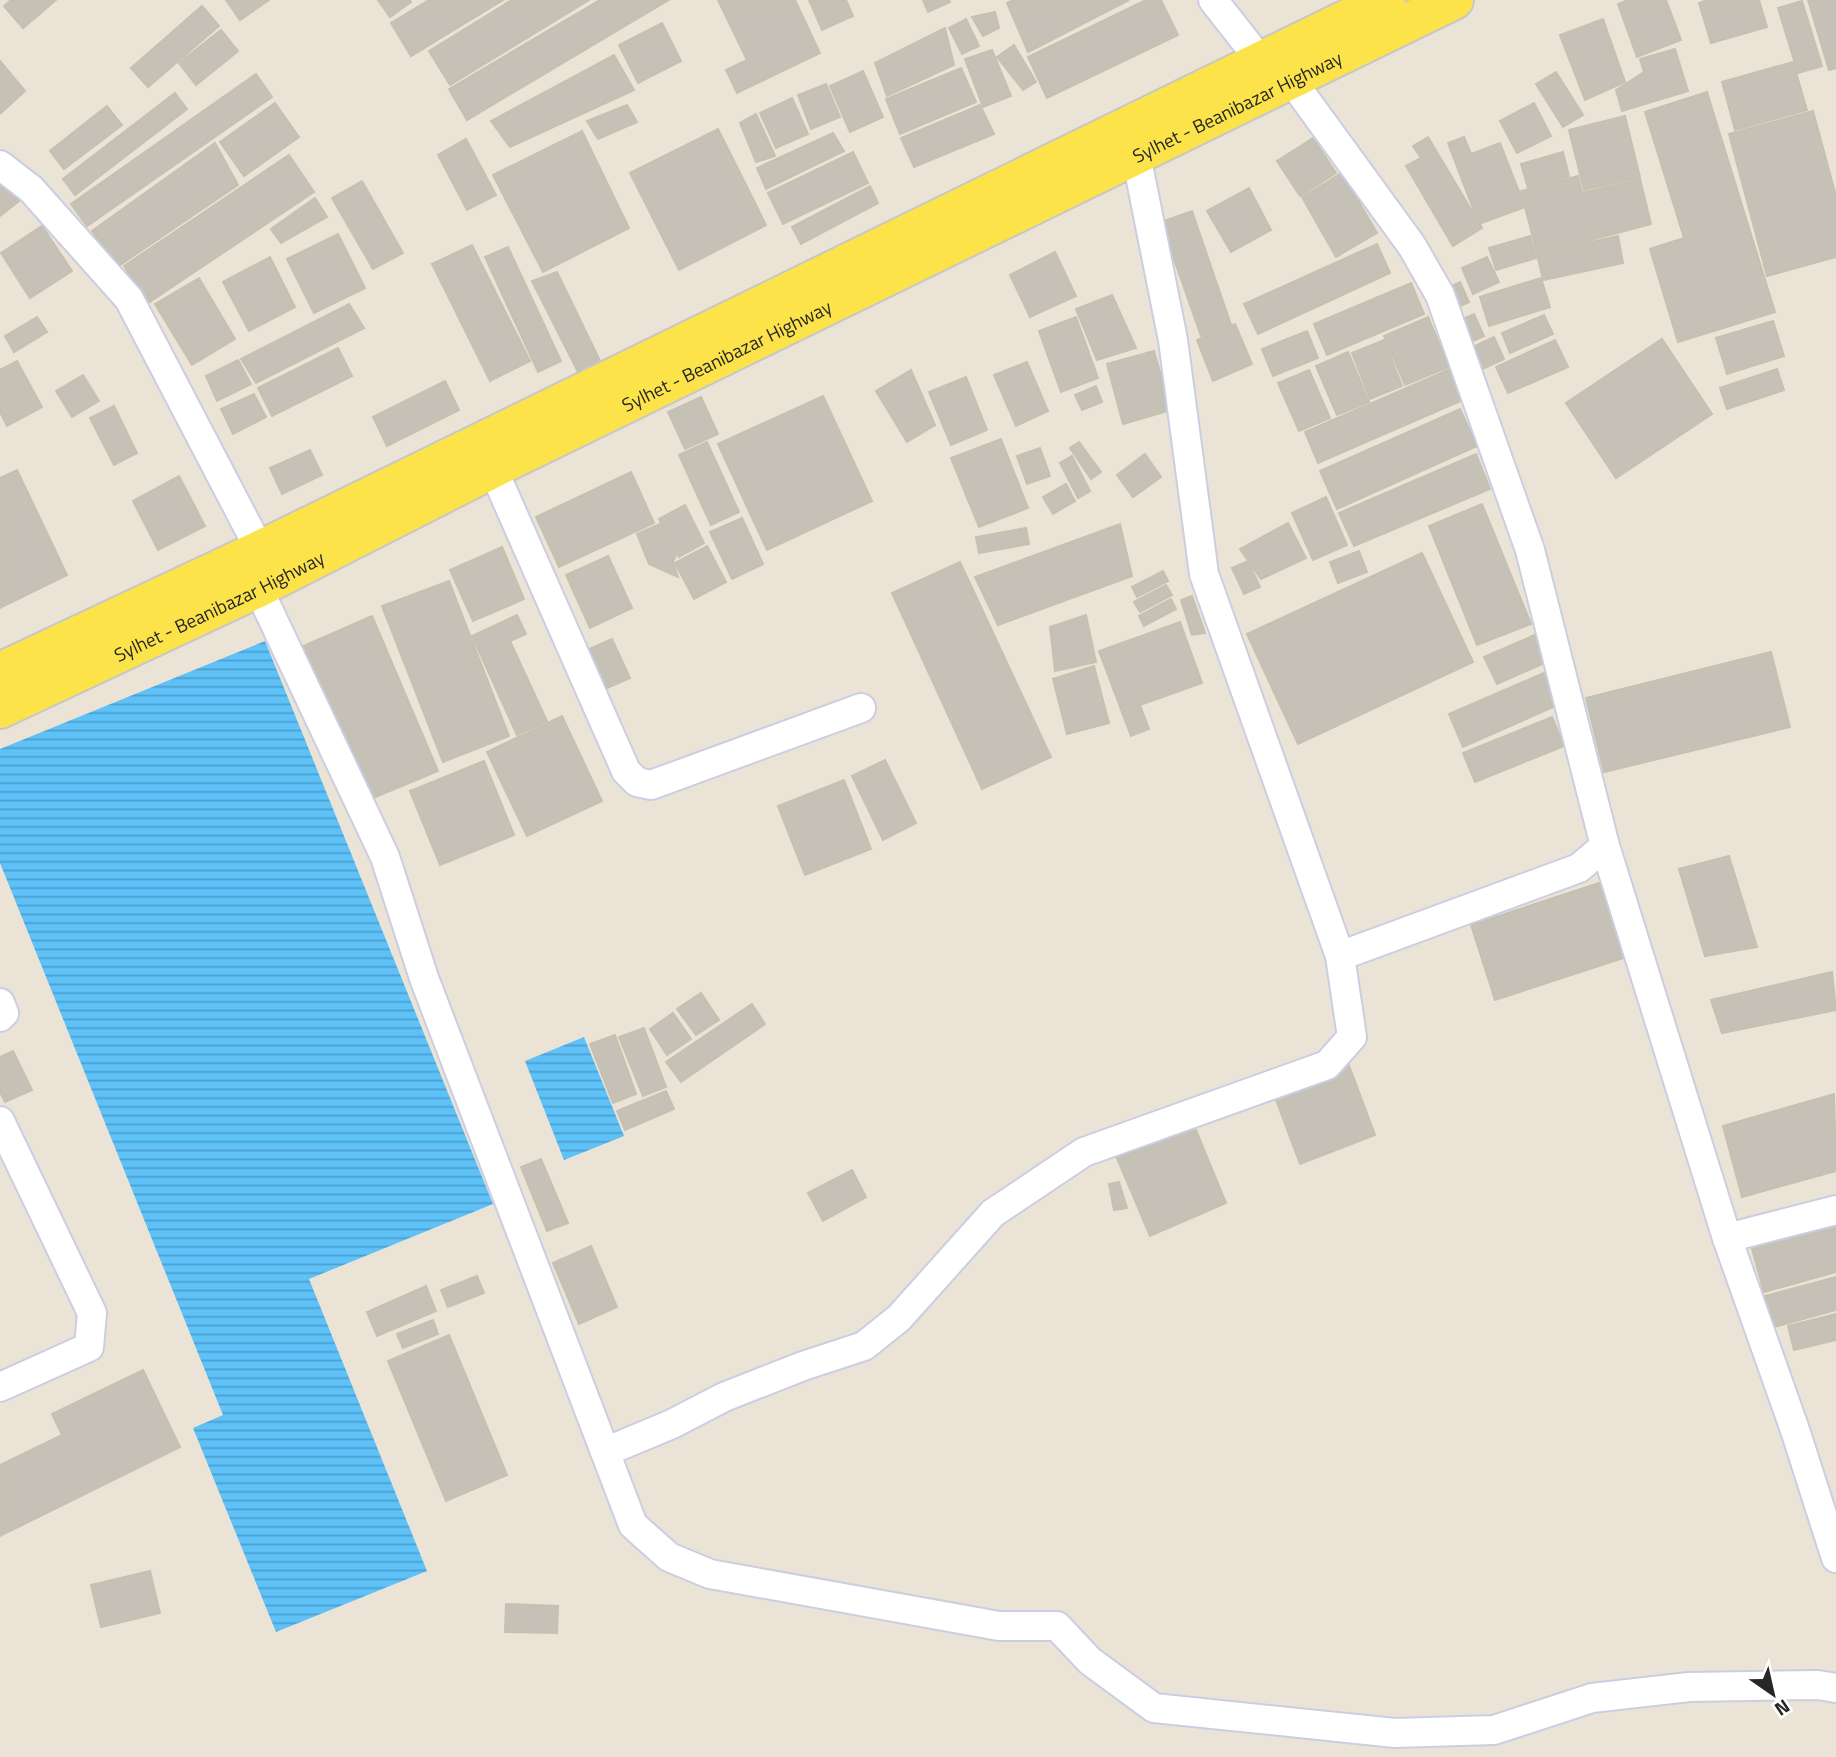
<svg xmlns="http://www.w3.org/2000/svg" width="1836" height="1757" font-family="'Titillium Web',sans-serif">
	<defs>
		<pattern id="water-rules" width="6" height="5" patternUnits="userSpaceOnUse" patternTransform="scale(1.75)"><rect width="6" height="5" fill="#5ec2f9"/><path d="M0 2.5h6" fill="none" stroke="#4e9eca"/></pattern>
	</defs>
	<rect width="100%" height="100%" fill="#ebe4d6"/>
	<g fill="url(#water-rules)">
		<path d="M 265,641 L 493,1204 L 309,1279 L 427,1571 L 276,1632 L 193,1428 L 223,1415 L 0,863 L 0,749 Z"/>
		<path d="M 584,1037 L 624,1136 L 564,1160 L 525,1061 Z"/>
	</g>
	<g fill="#c6c1b6" stroke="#c6c0b0" stroke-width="2">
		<path d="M 11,0 L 56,0 L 23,28 L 4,6 Z"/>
		<path d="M 226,0 L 269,0 L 240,20 Z"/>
		<path d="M 378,0 L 410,0 L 411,2 L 390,17 Z"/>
		<path d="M 429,0 L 503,0 L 411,56 L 391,23 Z"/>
		<path d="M 512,0 L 589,0 L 450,85 L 429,51 Z"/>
		<path d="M 600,0 L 667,1 L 467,120 L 449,89 Z"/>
		<path d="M 718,0 L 795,0 L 820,53 L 737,93 L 726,70 L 747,60 Z"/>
		<path d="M 809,0 L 846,0 L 853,16 L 822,30 Z"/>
		<path d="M 923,0 L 949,0 L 950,2 L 928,12 Z"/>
		<path d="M 1013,0 L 1129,0 L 1028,52 L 1007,3 Z"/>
		<path d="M 1146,0 L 1161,0 L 1178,35 L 1047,98 L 1028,57 Z"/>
		<path d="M 1628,0 L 1666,0 L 1681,40 L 1637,57 L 1618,4 Z"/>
		<path d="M 1707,0 L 1759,0 L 1767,27 L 1711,43 L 1699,3 Z"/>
		<path d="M 1808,0 L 1836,0 L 1836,68 L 1829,70 Z"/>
		<path d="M 1802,1 L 1822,66 L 1798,73 L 1778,8 Z"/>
		<path d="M 202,6 L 219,26 L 148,87 L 131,68 Z"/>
		<path d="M 995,12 L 999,28 L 983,36 L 972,17 Z"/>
		<path d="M 966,19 L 979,46 L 962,54 L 949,28 Z"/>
		<path d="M 1603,19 L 1625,82 L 1585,100 L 1560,35 Z"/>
		<path d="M 662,23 L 681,61 L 638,83 L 619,45 Z"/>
		<path d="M 945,28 L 954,65 L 887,96 L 875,63 Z"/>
		<path d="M 221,30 L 238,51 L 196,85 L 179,63 Z"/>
		<path d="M 1014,45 L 1036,82 L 1023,90 L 997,57 Z"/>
		<path d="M 1675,49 L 1688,91 L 1622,111 L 1616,90 L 1644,72 L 1640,59 Z"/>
		<path d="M 992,50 L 1011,96 L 983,107 L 965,59 Z"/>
		<path d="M 614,55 L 634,90 L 510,147 L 491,121 Z"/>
		<path d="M 0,61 L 25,91 L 0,114 Z"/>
		<path d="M 1793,62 L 1807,110 L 1735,130 L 1722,82 Z"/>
		<path d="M 961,68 L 976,102 L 900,134 L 886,99 Z"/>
		<path d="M 863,71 L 883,117 L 850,132 L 830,86 Z"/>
		<path d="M 1556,72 L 1583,115 L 1563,127 L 1536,84 Z"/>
		<path d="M 256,74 L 272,97 L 87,226 L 71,204 Z"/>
		<path d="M 826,84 L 840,117 L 811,129 L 798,95 Z"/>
		<path d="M 1707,92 L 1775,312 L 1678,342 L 1650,249 L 1684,238 L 1645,112 Z"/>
		<path d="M 175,93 L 187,109 L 75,195 L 63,179 Z"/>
		<path d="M 792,98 L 808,134 L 776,148 L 760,113 Z"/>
		<path d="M 275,103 L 299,137 L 244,176 L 220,142 Z"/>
		<path d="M 1534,103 L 1551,136 L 1517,153 L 1500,121 Z"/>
		<path d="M 627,105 L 637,122 L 598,139 L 587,121 Z"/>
		<path d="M 980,105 L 994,134 L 914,167 L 901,138 Z"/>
		<path d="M 107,106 L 122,125 L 64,169 L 50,151 Z"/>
		<path d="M 1813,111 L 1836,196 L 1836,257 L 1767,276 L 1729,134 Z"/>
		<path d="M 756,114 L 775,156 L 756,162 L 740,123 Z"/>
		<path d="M 1625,116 L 1640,177 L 1584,190 L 1569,130 Z"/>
		<path d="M 718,129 L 766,225 L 679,270 L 630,173 Z"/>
		<path d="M 582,131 L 629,228 L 543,272 L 493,175 Z"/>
		<path d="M 833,133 L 844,151 L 766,189 L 757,168 Z"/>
		<path d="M 1428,137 L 1482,228 L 1453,246 L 1406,166 L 1421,158 L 1413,146 Z"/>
		<path d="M 1464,137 L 1471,154 L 1500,143 L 1525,207 L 1479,224 L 1448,143 Z"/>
		<path d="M 1313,138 L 1336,173 L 1300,196 L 1277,161 Z"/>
		<path d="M 466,139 L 496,195 L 467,210 L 438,155 Z"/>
		<path d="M 215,143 L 238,185 L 117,267 L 92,231 Z"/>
		<path d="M 853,152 L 868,183 L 783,224 L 768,193 Z"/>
		<path d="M 1563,152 L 1569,176 L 1528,188 L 1521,164 Z"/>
		<path d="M 289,155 L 314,192 L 148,303 L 124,266 Z"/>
		<path d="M 1342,173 L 1377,233 L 1336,257 L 1302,197 Z"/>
		<path d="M 1578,176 L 1582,193 L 1640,179 L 1651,224 L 1537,254 L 1521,191 Z"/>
		<path d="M 0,178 L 19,201 L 0,216 Z"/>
		<path d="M 362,181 L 403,253 L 373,269 L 332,198 Z"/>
		<path d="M 870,186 L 878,203 L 801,244 L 792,227 Z"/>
		<path d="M 1249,188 L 1271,230 L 1231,252 L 1207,211 Z"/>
		<path d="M 315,198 L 327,217 L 281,243 L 271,229 Z"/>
		<path d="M 1192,211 L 1231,325 L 1201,336 L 1161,222 Z"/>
		<path d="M 42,226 L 72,271 L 30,298 L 1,253 Z"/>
		<path d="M 338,234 L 365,288 L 314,313 L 287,259 Z"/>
		<path d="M 1530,236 L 1536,258 L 1496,270 L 1489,248 Z"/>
		<path d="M 1618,236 L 1623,263 L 1543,280 L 1537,254 Z"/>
		<path d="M 1377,244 L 1390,273 L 1258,334 L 1244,304 Z"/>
		<path d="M 472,245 L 530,361 L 490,381 L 432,264 Z"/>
		<path d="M 508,247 L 561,361 L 538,372 L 485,257 Z"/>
		<path d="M 1055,252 L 1076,296 L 1030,317 L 1010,275 Z"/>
		<path d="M 270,257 L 295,307 L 249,331 L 223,282 Z"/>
		<path d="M 1487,257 L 1499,282 L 1473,294 L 1462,268 Z"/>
		<path d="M 557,272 L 605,371 L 583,382 L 532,281 Z"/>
		<path d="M 199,278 L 235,339 L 192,365 L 155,304 Z"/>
		<path d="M 1541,278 L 1550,307 L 1489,326 L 1480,297 Z"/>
		<path d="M 1460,282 L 1469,302 L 1452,310 L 1443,290 Z"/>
		<path d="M 1411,283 L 1424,314 L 1327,355 L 1314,324 Z"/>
		<path d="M 1112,295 L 1136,348 L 1097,360 L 1076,309 Z"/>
		<path d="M 349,304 L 364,328 L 256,383 L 241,359 Z"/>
		<path d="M 1474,314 L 1484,336 L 1462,346 L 1452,324 Z"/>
		<path d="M 1544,315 L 1553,334 L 1510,353 L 1502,333 Z"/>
		<path d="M 37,317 L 47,332 L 14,352 L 5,336 Z"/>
		<path d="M 1076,317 L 1098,378 L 1061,392 L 1039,331 Z"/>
		<path d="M 1428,317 L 1449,367 L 1405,385 L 1384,336 Z"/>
		<path d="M 1773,321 L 1784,356 L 1727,374 L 1716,338 Z"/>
		<path d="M 1235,324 L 1252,364 L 1213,381 L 1197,340 Z"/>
		<path d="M 1307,331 L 1318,358 L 1273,376 L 1262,349 Z"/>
		<path d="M 1494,337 L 1504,359 L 1476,372 L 1466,350 Z"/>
		<path d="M 1662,339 L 1712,414 L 1616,478 L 1566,403 Z"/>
		<path d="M 1384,340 L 1402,386 L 1370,399 L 1352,353 Z"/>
		<path d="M 1555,340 L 1568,367 L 1508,393 L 1496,367 Z"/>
		<path d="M 338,348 L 352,376 L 272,416 L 258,388 Z"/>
		<path d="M 1154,351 L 1171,410 L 1123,424 L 1107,364 Z"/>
		<path d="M 1348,352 L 1369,402 L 1337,415 L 1316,366 Z"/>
		<path d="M 238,360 L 251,384 L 217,401 L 206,376 Z"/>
		<path d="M 17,361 L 42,407 L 7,426 L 0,412 L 0,370 Z"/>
		<path d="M 1027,362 L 1048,411 L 1016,426 L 994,375 Z"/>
		<path d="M 1450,369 L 1463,400 L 1318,463 L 1305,432 Z"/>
		<path d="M 1777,369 L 1784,390 L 1727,409 L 1720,388 Z"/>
		<path d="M 911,370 L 935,425 L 907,442 L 876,391 Z"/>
		<path d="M 1309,370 L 1330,418 L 1299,431 L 1278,383 Z"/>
		<path d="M 83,375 L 99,401 L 72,417 L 56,391 Z"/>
		<path d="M 966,377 L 987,430 L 951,445 L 929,392 Z"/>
		<path d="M 445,381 L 459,410 L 387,446 L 373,417 Z"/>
		<path d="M 1096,386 L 1102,402 L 1082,410 L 1075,395 Z"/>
		<path d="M 254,394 L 266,417 L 233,434 L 221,409 Z"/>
		<path d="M 823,396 L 872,501 L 767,550 L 718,444 Z"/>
		<path d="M 701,397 L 718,434 L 685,449 L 668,412 Z"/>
		<path d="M 114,406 L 137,453 L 114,465 L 90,418 Z"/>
		<path d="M 1460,409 L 1477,446 L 1337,509 L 1320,471 Z"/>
		<path d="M 1001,439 L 1028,508 L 979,527 L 951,458 Z"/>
		<path d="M 707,442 L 739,512 L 711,525 L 679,455 Z"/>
		<path d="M 1079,442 L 1101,472 L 1091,479 L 1070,448 Z"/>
		<path d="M 1040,448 L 1050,476 L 1027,484 L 1017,456 Z"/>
		<path d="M 310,450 L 322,475 L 282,494 L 270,468 Z"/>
		<path d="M 1145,454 L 1161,477 L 1133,497 L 1117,475 Z"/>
		<path d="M 1476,454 L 1490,489 L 1354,546 L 1339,513 Z"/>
		<path d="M 1072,456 L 1090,491 L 1078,498 L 1060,463 Z"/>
		<path d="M 17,470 L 67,575 L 0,608 L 0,478 Z"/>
		<path d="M 631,472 L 654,523 L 559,567 L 536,517 Z"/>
		<path d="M 179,476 L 205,526 L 158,550 L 133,501 Z"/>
		<path d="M 1066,484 L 1075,501 L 1053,514 L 1043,497 Z"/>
		<path d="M 1326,497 L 1347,545 L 1313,560 L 1292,513 Z"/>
		<path d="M 1482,504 L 1531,624 L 1477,645 L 1429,526 Z"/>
		<path d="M 685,505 L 704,543 L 679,557 L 659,519 Z"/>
		<path d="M 742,518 L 763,564 L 732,579 L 710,532 Z"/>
		<path d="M 662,523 L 676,556 L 673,561 L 678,577 L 649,564 L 637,534 Z"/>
		<path d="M 1288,523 L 1306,558 L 1261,579 L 1240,549 Z"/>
		<path d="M 1120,524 L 1132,576 L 998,625 L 975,577 Z"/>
		<path d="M 1026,528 L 1029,544 L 979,553 L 976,537 Z"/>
		<path d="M 707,546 L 726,582 L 694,599 L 675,563 Z"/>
		<path d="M 502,547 L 524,599 L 473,621 L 450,570 Z"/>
		<path d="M 1359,551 L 1367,572 L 1338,583 L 1330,562 Z"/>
		<path d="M 1422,553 L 1473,662 L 1298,744 L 1247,634 Z"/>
		<path d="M 608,556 L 632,608 L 590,628 L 566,575 Z"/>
		<path d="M 1248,561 L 1260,587 L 1244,594 L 1232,568 Z"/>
		<path d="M 960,562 L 1051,757 L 982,789 L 892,593 Z"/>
		<path d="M 1163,571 L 1168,581 L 1137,597 L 1132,587 Z"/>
		<path d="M 449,581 L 509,736 L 443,762 L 382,606 Z"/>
		<path d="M 1166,585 L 1172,595 L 1140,612 L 1134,602 Z"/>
		<path d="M 1192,596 L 1205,633 L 1192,635 L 1181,600 Z"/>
		<path d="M 1171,599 L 1176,609 L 1144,626 L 1139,616 Z"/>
		<path d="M 517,615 L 526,634 L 510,641 L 547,721 L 517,735 L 472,636 Z"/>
		<path d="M 1086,615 L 1096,662 L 1055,671 L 1050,627 Z"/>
		<path d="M 372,616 L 438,771 L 366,801 L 301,647 Z"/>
		<path d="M 1180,622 L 1202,683 L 1140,705 L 1149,729 L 1131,736 L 1099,651 Z"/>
		<path d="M 1537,634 L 1549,661 L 1497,684 L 1484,657 Z"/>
		<path d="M 612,639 L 630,678 L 605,689 L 587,650 Z"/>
		<path d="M 1771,652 L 1790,727 L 1604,772 L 1586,698 Z"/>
		<path d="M 1094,666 L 1109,723 L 1067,734 L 1053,679 Z"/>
		<path d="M 1546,672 L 1560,704 L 1463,747 L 1449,714 Z"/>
		<path d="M 562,716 L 602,801 L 527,836 L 487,752 Z"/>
		<path d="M 1552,717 L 1564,746 L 1475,782 L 1463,753 Z"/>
		<path d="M 885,760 L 916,823 L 883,840 L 852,776 Z"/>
		<path d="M 484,761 L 514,835 L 440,865 L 410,791 Z"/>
		<path d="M 844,780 L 871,849 L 805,875 L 778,806 Z"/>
		<path d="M 1729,856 L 1757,947 L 1705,956 L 1679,869 Z"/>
		<path d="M 1602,882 L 1626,957 L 1495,1000 L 1471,925 Z"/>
		<path d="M 1832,972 L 1836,1010 L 1722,1033 L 1711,1000 Z"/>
		<path d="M 701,993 L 719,1020 L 696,1035 L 677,1009 Z"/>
		<path d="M 752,1004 L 765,1024 L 681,1082 L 666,1062 Z"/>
		<path d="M 673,1013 L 691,1039 L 667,1055 L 650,1029 Z"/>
		<path d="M 644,1028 L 666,1087 L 643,1096 L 619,1037 Z"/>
		<path d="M 615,1035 L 636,1094 L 613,1103 L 590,1044 Z"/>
		<path d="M 13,1051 L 32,1090 L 5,1102 L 0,1092 L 0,1057 Z"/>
		<path d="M 1347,1060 L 1375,1135 L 1300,1164 L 1272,1089 Z"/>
		<path d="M 666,1091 L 674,1109 L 625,1130 L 617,1111 Z"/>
		<path d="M 1834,1094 L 1836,1171 L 1742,1197 L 1723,1126 Z"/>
		<path d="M 1191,1118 L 1226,1203 L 1150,1236 L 1114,1151 Z"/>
		<path d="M 541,1159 L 568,1223 L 547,1231 L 521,1167 Z"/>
		<path d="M 852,1170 L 866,1197 L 823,1221 L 808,1193 Z"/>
		<path d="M 1119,1182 L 1127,1208 L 1114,1210 L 1109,1184 Z"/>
		<path d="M 1836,1225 L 1836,1272 L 1764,1292 L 1752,1249 Z"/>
		<path d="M 591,1246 L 617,1307 L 579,1324 L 553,1263 Z"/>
		<path d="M 477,1276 L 484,1293 L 448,1307 L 441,1290 Z"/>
		<path d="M 1836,1277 L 1836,1310 L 1774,1327 L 1765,1296 Z"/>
		<path d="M 426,1286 L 436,1311 L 377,1336 L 367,1312 Z"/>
		<path d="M 1836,1314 L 1836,1340 L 1794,1350 L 1788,1326 Z"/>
		<path d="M 433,1320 L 438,1334 L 403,1348 L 397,1334 Z"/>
		<path d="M 449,1335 L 507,1475 L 446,1501 L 388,1361 Z"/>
		<path d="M 143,1370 L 180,1447 L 0,1536 L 0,1465 L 62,1435 L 52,1414 Z"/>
		<path d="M 150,1571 L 160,1613 L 101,1627 L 91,1585 Z"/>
		<path d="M 506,1604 L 558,1606 L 557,1633 L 505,1632 Z"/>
	</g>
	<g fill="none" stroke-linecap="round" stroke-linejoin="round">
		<g stroke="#cbcee2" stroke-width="32">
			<g id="minor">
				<path d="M 1136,155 L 1173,340 L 1204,574 L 1340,956"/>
				<path d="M 0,165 L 31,189 L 129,299 L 260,550 L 258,588 L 385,857 L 424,978 L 633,1525 L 669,1557 L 710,1574 L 999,1626 L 1057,1626 L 1090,1661 L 1154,1708 L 1395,1733 L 1494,1730 L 1592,1698 L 1689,1687 L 1818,1685 L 1836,1688"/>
				<path d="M 485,451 L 626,771 L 637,782 L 651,785 L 861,708"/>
				<path d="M 1605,846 L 1727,1238 L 1795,1430 L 1836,1558"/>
				<path d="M 0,1003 L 4,1013 L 0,1017"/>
				<path d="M 0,1121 L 92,1313 L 89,1347 L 0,1387"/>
				<path d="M 1727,1238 L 1836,1210"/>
				<path d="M 605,1452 L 672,1424 L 724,1397 L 803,1366 L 864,1346 L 899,1318 L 993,1213 L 1084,1152 L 1327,1065 L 1352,1037 L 1340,956 L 1579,868 L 1605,846 L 1530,550 L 1440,295 L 1412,246 L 1292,81 L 1261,61 L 1213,0"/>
			</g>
		</g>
		<g stroke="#c7c7c7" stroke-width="42">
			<g id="primary">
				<path d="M 0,672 L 260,550 L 1386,0"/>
				<path id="s1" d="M 0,709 L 258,588 L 492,469 L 1454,0"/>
			</g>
		</g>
		<use href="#minor" stroke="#fff" stroke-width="28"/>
		<use href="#primary" stroke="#fde34a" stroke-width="38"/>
	</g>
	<g text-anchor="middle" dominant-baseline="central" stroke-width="5" stroke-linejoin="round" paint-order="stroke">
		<g font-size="19" fill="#272727" stroke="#fff">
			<text stroke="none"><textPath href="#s1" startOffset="1376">Sylhet - Beanibazar Highway</textPath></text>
			<text stroke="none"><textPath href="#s1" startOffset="808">Sylhet - Beanibazar Highway</textPath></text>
			<text stroke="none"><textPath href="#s1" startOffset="242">Sylhet - Beanibazar Highway</textPath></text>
		</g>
	</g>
	<g transform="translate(1773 1694) rotate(146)" stroke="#ffffff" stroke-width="5" paint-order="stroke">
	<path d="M0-5L12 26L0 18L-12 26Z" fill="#272727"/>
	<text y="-10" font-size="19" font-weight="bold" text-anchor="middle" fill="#272727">N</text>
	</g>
</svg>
